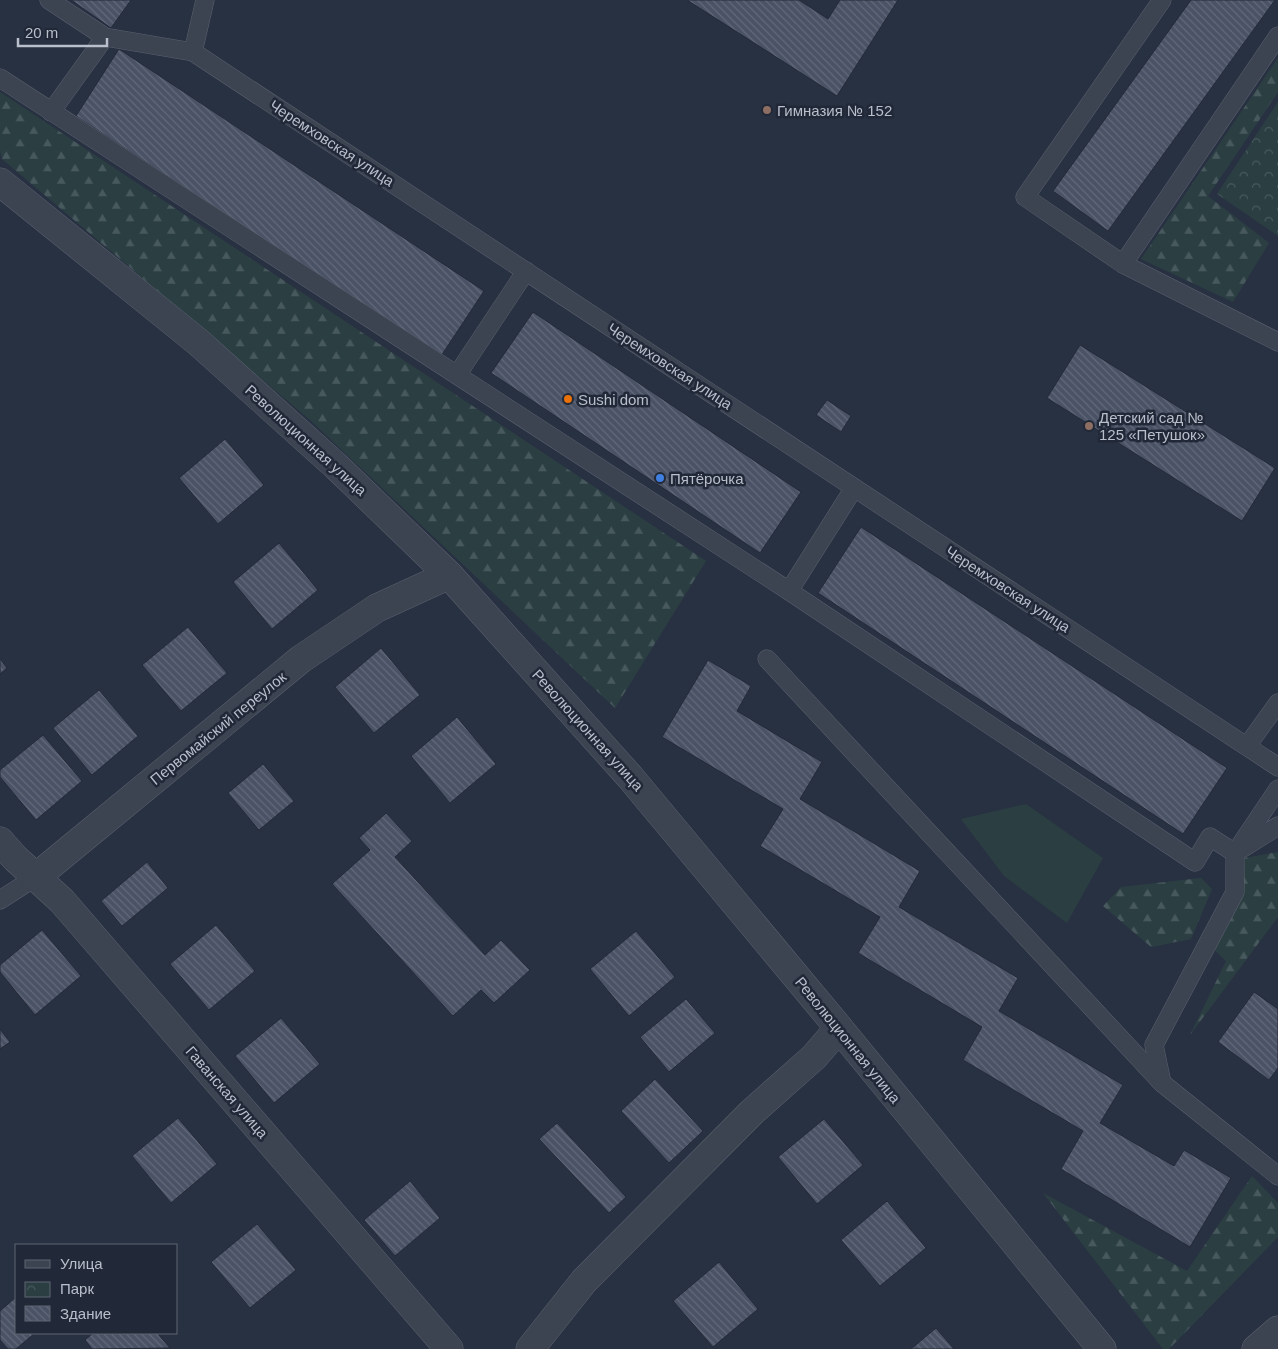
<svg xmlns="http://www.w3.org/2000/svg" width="1278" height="1349" font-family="Helvetica,sans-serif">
	<defs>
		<pattern id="forest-firs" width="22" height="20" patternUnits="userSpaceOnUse" patternTransform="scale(1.25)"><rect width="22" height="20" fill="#2b3f43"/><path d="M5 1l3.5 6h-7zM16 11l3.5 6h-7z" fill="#48595d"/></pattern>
		<pattern id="park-crowns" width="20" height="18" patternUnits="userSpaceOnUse" patternTransform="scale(1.25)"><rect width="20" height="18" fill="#2b3f43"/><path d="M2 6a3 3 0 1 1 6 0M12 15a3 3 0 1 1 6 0" fill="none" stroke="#48595d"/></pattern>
		<pattern id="building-back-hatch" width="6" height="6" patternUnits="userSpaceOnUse" patternTransform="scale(1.25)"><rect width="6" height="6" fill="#4a5265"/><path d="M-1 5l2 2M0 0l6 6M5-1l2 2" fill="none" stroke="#62697a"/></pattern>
	</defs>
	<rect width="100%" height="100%" fill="#283141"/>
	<path fill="#2b3f43" d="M 1026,804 L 1103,858 L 1067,923 L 1004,876 L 961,819 Z"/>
	<g fill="url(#forest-firs)">
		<path d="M 1278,58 L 1278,92 L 1208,196 L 1269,243 L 1233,302 L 1141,259 Z"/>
		<path d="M 0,92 L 706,561 L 615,708 L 310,420 L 2,159 L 0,151 Z"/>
		<path d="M 1278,852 L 1278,917 L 1190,1035 L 1226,961 L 1213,948 L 1242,892 L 1245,858 Z"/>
		<path d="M 1201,878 L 1212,889 L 1191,939 L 1151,947 L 1103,906 L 1121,887 Z"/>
		<path d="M 1252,1176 L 1278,1203 L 1278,1237 L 1169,1349 L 1163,1349 L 1043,1193 L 1187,1271 Z"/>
	</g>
	<path fill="url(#park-crowns)" d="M 1278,102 L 1278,236 L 1217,194 Z"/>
	<g fill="url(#building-back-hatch)" stroke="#232a39">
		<path d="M 71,0 L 131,0 L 111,28 Z"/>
		<path d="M 687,0 L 799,0 L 828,19 L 840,0 L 898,0 L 837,96 Z"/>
		<path d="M 1191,0 L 1275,0 L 1108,231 L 1053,191 Z"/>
		<path d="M 119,49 L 484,291 L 441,356 L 76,116 Z"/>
		<path d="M 533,312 L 801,492 L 760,553 L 491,373 Z"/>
		<path d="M 1080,345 L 1275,468 L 1242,521 L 1047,398 Z"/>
		<path d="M 827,400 L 851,416 L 841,432 L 816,415 Z"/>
		<path d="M 225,439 L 264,485 L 218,524 L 179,478 Z"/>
		<path d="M 861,527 L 1227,768 L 1183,834 L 818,593 Z"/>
		<path d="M 279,543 L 318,590 L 272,629 L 233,582 Z"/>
		<path d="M 188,627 L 227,673 L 181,711 L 142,665 Z"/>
		<path d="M 381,648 L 420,695 L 374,733 L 335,687 Z"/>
		<path d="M 0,659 L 7,668 L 0,674 Z"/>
		<path d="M 708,660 L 751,686 L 737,711 L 822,762 L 800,799 L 920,871 L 899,907 L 1018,978 L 999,1011 L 1123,1085 L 1100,1123 L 1174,1166 L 1184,1150 L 1231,1178 L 1190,1247 L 1061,1169 L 1083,1131 L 963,1060 L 982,1027 L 858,953 L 880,917 L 760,846 L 783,809 L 662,737 Z"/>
		<path d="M 99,690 L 138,736 L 92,775 L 53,728 Z"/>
		<path d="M 457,717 L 496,764 L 450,803 L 411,756 Z"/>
		<path d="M 43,735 L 82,781 L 36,820 L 0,777 L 0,770 Z"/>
		<path d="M 263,764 L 294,801 L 259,830 L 228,793 Z"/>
		<path d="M 386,813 L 412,841 L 395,857 L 485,955 L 501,940 L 530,970 L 494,1003 L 481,990 L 453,1016 L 332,884 L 370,850 L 359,838 Z"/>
		<path d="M 147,862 L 168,888 L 122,926 L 101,901 Z"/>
		<path d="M 216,925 L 255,971 L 209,1010 L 170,964 Z"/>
		<path d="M 42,930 L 81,976 L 35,1015 L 0,972 L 0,965 Z"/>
		<path d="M 636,931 L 675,977 L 629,1016 L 590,969 Z"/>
		<path d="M 1254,992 L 1278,1009 L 1278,1068 L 1269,1080 L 1218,1042 Z"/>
		<path d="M 686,999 L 715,1033 L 669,1072 L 640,1037 Z"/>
		<path d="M 281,1018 L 320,1064 L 274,1103 L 235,1056 Z"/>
		<path d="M 0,1029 L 10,1042 L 0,1049 Z"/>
		<path d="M 655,1079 L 703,1131 L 669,1163 L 621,1111 Z"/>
		<path d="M 178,1118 L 217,1164 L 171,1203 L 132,1156 Z"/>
		<path d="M 824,1119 L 863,1165 L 817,1204 L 778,1157 Z"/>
		<path d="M 557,1123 L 626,1197 L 609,1213 L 539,1139 Z"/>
		<path d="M 410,1181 L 440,1218 L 395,1256 L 364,1220 Z"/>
		<path d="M 887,1201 L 926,1248 L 880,1286 L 841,1240 Z"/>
		<path d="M 257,1224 L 296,1270 L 250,1308 L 211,1262 Z"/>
		<path d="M 719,1262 L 758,1309 L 713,1347 L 673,1301 Z"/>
		<path d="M 16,1297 L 16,1333 L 35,1333 L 16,1349 L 8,1349 L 0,1340 L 0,1311 Z"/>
		<path d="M 936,1328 L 954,1349 L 911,1349 Z"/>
		<path d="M 93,1333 L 157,1333 L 170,1348 L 92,1349 L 85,1340 Z"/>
	</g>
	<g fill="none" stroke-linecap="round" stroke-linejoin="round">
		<g stroke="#5a616f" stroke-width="19">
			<g id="service">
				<path d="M 49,0 L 105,37 L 193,52 L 1278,767"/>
				<path d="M 1162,0 L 1025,197 L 1123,264 L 1278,342"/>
				<path d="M 193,52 L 205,0"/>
				<path d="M 0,78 L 789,591 L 1195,862 L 1210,837 L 1235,853 L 1278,826"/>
				<path d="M 51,112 L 105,37"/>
				<path d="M 1123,264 L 1278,36"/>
				<path d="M 457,375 L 526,271"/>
				<path d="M 789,591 L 854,488"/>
				<path d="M 767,659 L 1162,1083 L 1278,1176"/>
				<path d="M 1247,746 L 1278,703"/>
				<path d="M 0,900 L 36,877"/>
				<path d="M 1162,1083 L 1154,1045 L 1235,892 L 1235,853 L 1278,789"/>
			</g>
		</g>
		<g stroke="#5a616f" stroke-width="29">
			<g id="minor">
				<path d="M 0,182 L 198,342 L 336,466 L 449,575 L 630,777 L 839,1028 L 1102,1349"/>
				<path d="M 0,841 L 15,858 L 62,901 L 449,1349"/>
				<path d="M 36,877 L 301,659 L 377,608 L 449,575"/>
				<path d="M 530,1349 L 584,1281 L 752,1112 L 814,1057 L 839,1028"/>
				<path d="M 1256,1349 L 1278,1330"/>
			</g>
		</g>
		<use href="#service" stroke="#3c4351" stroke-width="18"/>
		<use href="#minor" stroke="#3c4351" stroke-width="28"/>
	</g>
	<g fill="#8d6e63" stroke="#212837" stroke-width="2">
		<circle cx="767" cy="110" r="5"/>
		<circle cx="1089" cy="426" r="5"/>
	</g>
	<circle fill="#e8710a" stroke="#212837" stroke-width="2" cx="568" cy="399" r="5"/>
	<circle fill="#3f7fe0" stroke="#212837" stroke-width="2" cx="660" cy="478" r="5"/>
	<g text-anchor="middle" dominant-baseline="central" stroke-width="5" stroke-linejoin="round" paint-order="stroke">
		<g font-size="15" fill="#b9bfcb" stroke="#212837" text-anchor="start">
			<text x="777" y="110">Гимназия № 152</text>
			<text x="578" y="399">Sushi dom</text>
			<text x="1099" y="417">Детский сад №<tspan x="1099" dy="17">125 «Петушок»</tspan></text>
			<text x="670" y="478">Пятёрочка</text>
		</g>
		<g font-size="15" fill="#b9bfcb" stroke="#212837">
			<text transform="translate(332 143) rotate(33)">Черемховская улица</text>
			<text transform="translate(670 366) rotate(33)">Черемховская улица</text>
			<text transform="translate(306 440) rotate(42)">Революционная улица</text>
			<text transform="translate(1008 589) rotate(33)">Черемховская улица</text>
			<text transform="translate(218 728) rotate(-39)">Первомайский переулок</text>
			<text transform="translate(588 730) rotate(48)">Революционная улица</text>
			<text transform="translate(848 1040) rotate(51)">Революционная улица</text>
			<text transform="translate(227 1092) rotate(49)">Гаванская улица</text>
		</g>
	</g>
	<rect x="15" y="1244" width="162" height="90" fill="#212837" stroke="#5e6472"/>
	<rect x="25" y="1260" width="25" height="8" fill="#3c4351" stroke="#5e6472"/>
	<text x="60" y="1269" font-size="15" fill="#b9bfcb">Улица</text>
	<rect x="25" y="1282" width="25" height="15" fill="url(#park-crowns)" stroke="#5e6472"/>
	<text x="60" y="1294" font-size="15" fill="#b9bfcb">Парк</text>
	<rect x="25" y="1306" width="25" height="15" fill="url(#building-back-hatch)" stroke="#5e6472"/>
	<text x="60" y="1319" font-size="15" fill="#b9bfcb">Здание</text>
	<path d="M18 38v8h89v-8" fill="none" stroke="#b9bfcb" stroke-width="2.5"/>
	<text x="25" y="38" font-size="15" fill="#b9bfcb" stroke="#212837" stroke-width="4" paint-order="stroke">20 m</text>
</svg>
